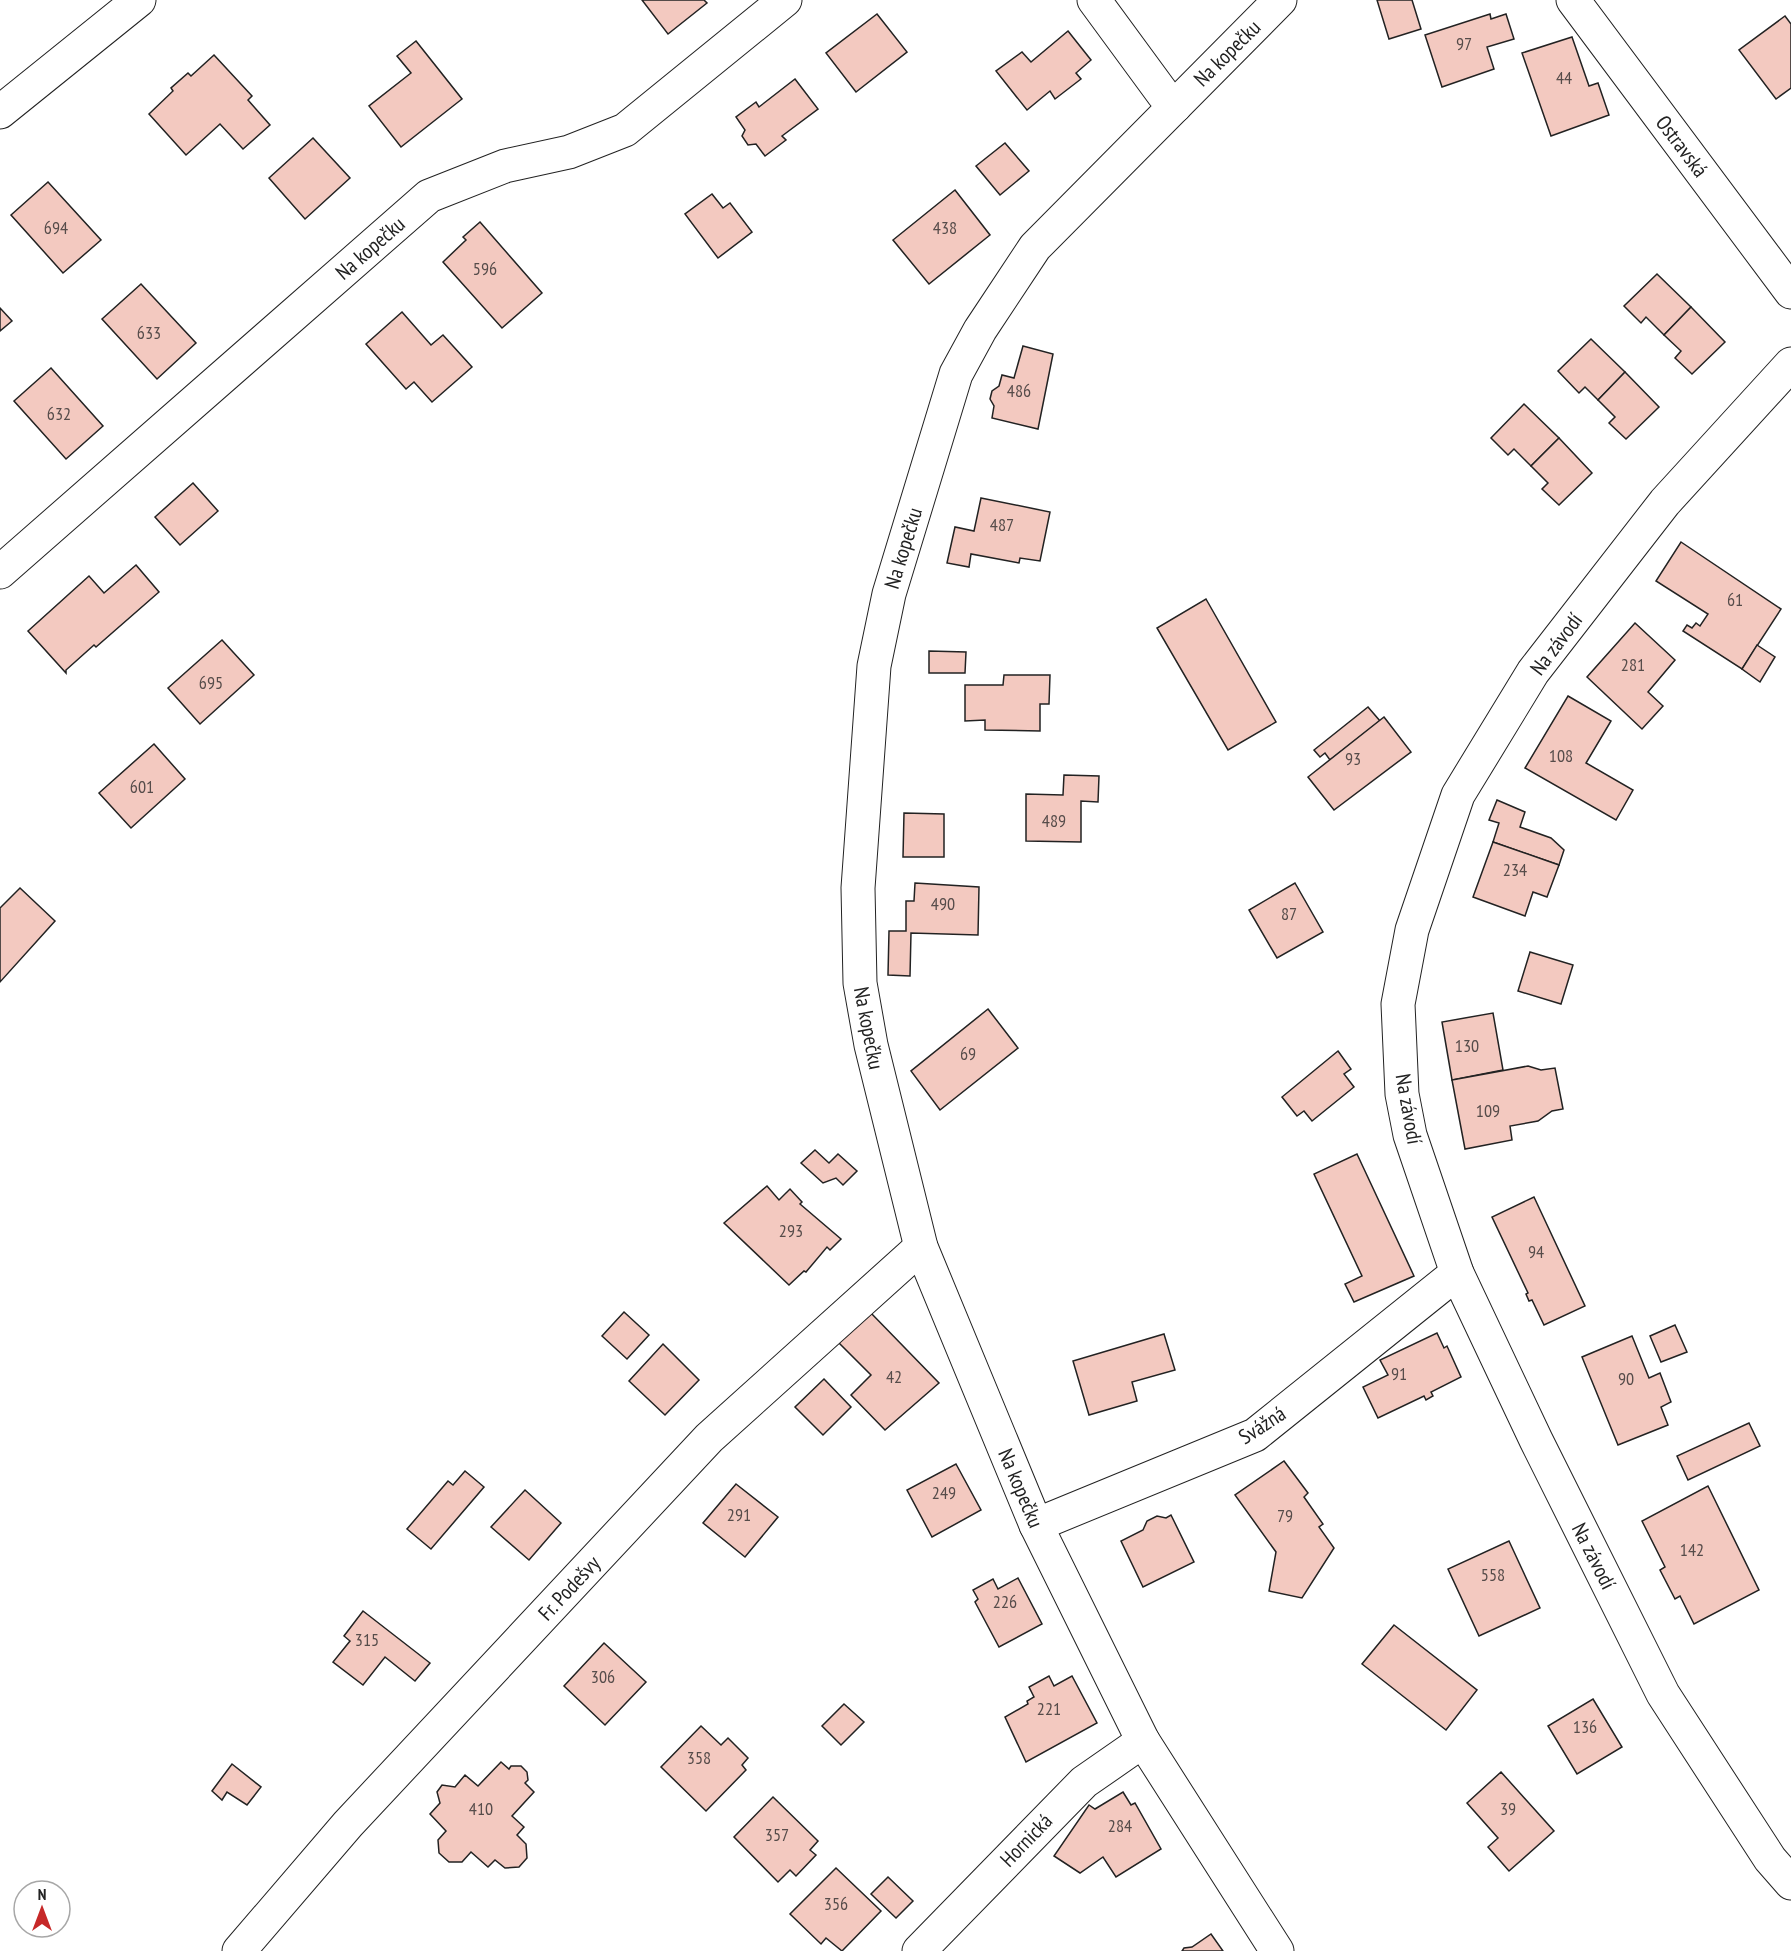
<svg xmlns="http://www.w3.org/2000/svg" width="1791" height="1951" font-family="'PT Sans Narrow',sans-serif">
	<rect width="100%" height="100%" fill="#fff"/>
	<g fill="#f3c9c0" stroke="#222" stroke-width="1.5">
		<path d="M 642,0 L 704,0 L 707,3 L 668,34 Z"/>
		<path d="M 1377,0 L 1412,0 L 1421,29 L 1389,39 Z"/>
		<path d="M 877,14 L 907,52 L 856,92 L 826,53 Z"/>
		<path d="M 1490,14 L 1491,19 L 1506,14 L 1514,39 L 1487,47 L 1494,69 L 1442,87 L 1425,35 Z"/>
		<path d="M 1785,16 L 1791,24 L 1791,88 L 1776,99 L 1739,50 Z"/>
		<path d="M 1068,31 L 1091,60 L 1076,73 L 1081,79 L 1055,99 L 1050,91 L 1027,110 L 996,71 L 1022,52 L 1031,62 Z"/>
		<path d="M 1572,37 L 1589,86 L 1598,83 L 1609,115 L 1551,136 L 1522,53 Z"/>
		<path d="M 416,41 L 462,99 L 401,147 L 369,106 L 411,73 L 397,56 Z"/>
		<path d="M 214,55 L 252,96 L 248,100 L 270,125 L 243,149 L 220,124 L 186,155 L 149,114 L 173,91 L 171,88 L 188,73 L 191,76 Z"/>
		<path d="M 795,79 L 818,109 L 782,136 L 786,140 L 765,156 L 756,144 L 748,145 L 742,136 L 745,130 L 736,117 L 756,102 L 759,107 Z"/>
		<path d="M 313,138 L 350,178 L 305,219 L 269,178 Z"/>
		<path d="M 1005,143 L 1029,171 L 1000,195 L 976,166 Z"/>
		<path d="M 48,182 L 101,240 L 63,273 L 11,215 Z"/>
		<path d="M 955,190 L 990,235 L 929,284 L 893,240 Z"/>
		<path d="M 712,194 L 723,208 L 730,203 L 752,232 L 718,258 L 685,214 Z"/>
		<path d="M 480,222 L 542,293 L 502,328 L 443,262 L 466,240 L 463,237 Z"/>
		<path d="M 1657,274 L 1691,307 L 1664,335 L 1646,317 L 1641,323 L 1624,306 Z"/>
		<path d="M 141,284 L 196,343 L 157,379 L 102,319 Z"/>
		<path d="M 1691,307 L 1725,342 L 1692,374 L 1675,358 L 1681,351 L 1664,335 Z"/>
		<path d="M 0,308 L 12,321 L 0,331 Z"/>
		<path d="M 402,312 L 431,345 L 443,335 L 472,367 L 432,402 L 414,382 L 406,389 L 366,344 Z"/>
		<path d="M 1591,339 L 1625,372 L 1598,400 L 1585,387 L 1579,393 L 1558,371 Z"/>
		<path d="M 1023,346 L 1053,354 L 1038,429 L 992,418 L 994,406 L 990,399 L 992,391 L 999,386 L 1002,375 L 1014,378 Z"/>
		<path d="M 51,368 L 103,426 L 66,459 L 14,401 Z"/>
		<path d="M 1625,372 L 1659,407 L 1626,439 L 1609,423 L 1615,417 L 1598,400 Z"/>
		<path d="M 1524,404 L 1559,438 L 1531,466 L 1514,449 L 1508,455 L 1491,438 Z"/>
		<path d="M 1559,438 L 1592,473 L 1559,505 L 1542,489 L 1548,483 L 1531,466 Z"/>
		<path d="M 193,483 L 218,511 L 180,545 L 155,517 Z"/>
		<path d="M 981,498 L 1050,512 L 1040,561 L 1020,558 L 1019,563 L 971,554 L 969,567 L 947,563 L 955,527 L 974,531 Z"/>
		<path d="M 1681,542 L 1781,609 L 1742,669 L 1683,631 L 1687,625 L 1692,628 L 1696,623 L 1700,626 L 1708,614 L 1656,581 Z"/>
		<path d="M 136,565 L 159,592 L 96,647 L 94,645 L 66,670 L 66,673 L 28,631 L 89,576 L 104,593 Z"/>
		<path d="M 1206,599 L 1276,722 L 1228,750 L 1157,628 Z"/>
		<path d="M 1635,623 L 1675,660 L 1648,692 L 1663,706 L 1642,729 L 1587,677 Z"/>
		<path d="M 222,640 L 254,675 L 200,724 L 168,688 Z"/>
		<path d="M 1757,645 L 1775,657 L 1760,682 L 1742,669 Z"/>
		<path d="M 929,651 L 966,652 L 965,673 L 929,673 Z"/>
		<path d="M 1004,675 L 1050,675 L 1049,704 L 1040,704 L 1040,731 L 985,730 L 985,720 L 965,721 L 965,685 L 1003,685 Z"/>
		<path d="M 1568,696 L 1611,721 L 1586,763 L 1633,790 L 1616,820 L 1525,768 Z"/>
		<path d="M 1368,707 L 1380,721 L 1330,760 L 1325,753 L 1320,757 L 1314,750 Z"/>
		<path d="M 1384,717 L 1411,752 L 1334,810 L 1308,777 Z"/>
		<path d="M 154,744 L 185,779 L 131,828 L 99,793 Z"/>
		<path d="M 1064,775 L 1099,776 L 1098,802 L 1081,801 L 1081,842 L 1026,841 L 1026,794 L 1063,795 Z"/>
		<path d="M 1497,800 L 1525,812 L 1520,827 L 1551,838 L 1564,850 L 1559,865 L 1493,842 L 1499,823 L 1489,820 Z"/>
		<path d="M 904,813 L 944,814 L 944,857 L 903,857 Z"/>
		<path d="M 1493,842 L 1559,865 L 1547,897 L 1533,892 L 1525,916 L 1473,897 Z"/>
		<path d="M 915,883 L 979,887 L 978,935 L 911,933 L 910,976 L 888,975 L 889,931 L 906,931 L 906,901 L 914,901 Z"/>
		<path d="M 1295,883 L 1323,932 L 1277,958 L 1249,910 Z"/>
		<path d="M 20,888 L 55,921 L 0,982 L 0,908 Z"/>
		<path d="M 1530,952 L 1573,965 L 1561,1004 L 1518,991 Z"/>
		<path d="M 988,1009 L 1018,1048 L 940,1110 L 911,1071 Z"/>
		<path d="M 1493,1013 L 1503,1070 L 1452,1080 L 1442,1022 Z"/>
		<path d="M 1338,1051 L 1351,1069 L 1344,1074 L 1354,1087 L 1312,1121 L 1304,1111 L 1297,1116 L 1282,1097 Z"/>
		<path d="M 1528,1066 L 1541,1070 L 1555,1068 L 1563,1109 L 1552,1111 L 1538,1121 L 1510,1126 L 1512,1140 L 1465,1149 L 1452,1080 Z"/>
		<path d="M 815,1150 L 829,1163 L 838,1154 L 857,1171 L 843,1185 L 836,1178 L 823,1183 L 801,1163 Z"/>
		<path d="M 1357,1154 L 1414,1276 L 1354,1302 L 1345,1284 L 1362,1276 L 1314,1174 Z"/>
		<path d="M 767,1186 L 779,1200 L 790,1189 L 802,1202 L 800,1204 L 841,1239 L 830,1250 L 827,1247 L 806,1272 L 804,1271 L 789,1285 L 724,1223 Z"/>
		<path d="M 1534,1197 L 1585,1306 L 1544,1325 L 1532,1300 L 1529,1301 L 1526,1294 L 1528,1293 L 1492,1217 Z"/>
		<path d="M 869,1311 L 939,1383 L 885,1430 L 851,1395 L 871,1375 L 838,1342 Z"/>
		<path d="M 624,1312 L 649,1335 L 627,1359 L 602,1336 Z"/>
		<path d="M 1675,1325 L 1687,1352 L 1661,1362 L 1650,1336 Z"/>
		<path d="M 1437,1333 L 1444,1348 L 1447,1346 L 1461,1377 L 1431,1392 L 1433,1396 L 1426,1400 L 1424,1396 L 1378,1418 L 1363,1387 L 1388,1375 L 1380,1360 Z"/>
		<path d="M 1164,1334 L 1175,1370 L 1132,1382 L 1137,1401 L 1089,1415 L 1073,1361 Z"/>
		<path d="M 1632,1336 L 1649,1378 L 1660,1373 L 1671,1402 L 1661,1407 L 1668,1425 L 1618,1445 L 1582,1357 Z"/>
		<path d="M 663,1344 L 699,1380 L 665,1415 L 629,1381 Z"/>
		<path d="M 824,1379 L 851,1407 L 823,1435 L 795,1407 Z"/>
		<path d="M 1749,1423 L 1760,1446 L 1688,1480 L 1677,1456 Z"/>
		<path d="M 1284,1461 L 1308,1493 L 1304,1497 L 1323,1524 L 1319,1527 L 1334,1548 L 1302,1598 L 1269,1591 L 1276,1552 L 1235,1495 Z"/>
		<path d="M 956,1464 L 981,1510 L 932,1537 L 907,1490 Z"/>
		<path d="M 465,1471 L 484,1487 L 431,1549 L 407,1529 L 448,1481 L 453,1485 Z"/>
		<path d="M 736,1484 L 778,1517 L 745,1557 L 703,1523 Z"/>
		<path d="M 1708,1486 L 1759,1590 L 1694,1624 L 1680,1596 L 1675,1599 L 1660,1570 L 1665,1567 L 1642,1521 Z"/>
		<path d="M 525,1490 L 561,1523 L 529,1560 L 491,1527 Z"/>
		<path d="M 1171,1515 L 1194,1562 L 1143,1587 L 1121,1541 L 1143,1530 L 1147,1521 L 1157,1516 L 1166,1518 Z"/>
		<path d="M 1509,1541 L 1540,1608 L 1479,1636 L 1448,1569 Z"/>
		<path d="M 1018,1578 L 1042,1624 L 999,1647 L 975,1602 L 978,1599 L 973,1590 L 993,1579 L 998,1589 Z"/>
		<path d="M 363,1611 L 430,1663 L 415,1681 L 385,1657 L 363,1685 L 333,1662 L 350,1641 L 344,1636 Z"/>
		<path d="M 1394,1625 L 1477,1690 L 1446,1730 L 1362,1664 Z"/>
		<path d="M 604,1643 L 646,1682 L 605,1725 L 564,1686 Z"/>
		<path d="M 1049,1676 L 1054,1686 L 1072,1676 L 1097,1723 L 1026,1762 L 1005,1717 L 1028,1704 L 1027,1701 L 1034,1697 L 1029,1687 Z"/>
		<path d="M 1593,1699 L 1622,1747 L 1577,1774 L 1548,1726 Z"/>
		<path d="M 844,1704 L 864,1722 L 841,1745 L 822,1726 Z"/>
		<path d="M 701,1726 L 721,1745 L 728,1738 L 748,1758 L 742,1765 L 746,1770 L 706,1811 L 661,1767 Z"/>
		<path d="M 501,1762 L 509,1769 L 511,1766 L 521,1766 L 527,1772 L 528,1780 L 525,1783 L 534,1792 L 512,1816 L 524,1827 L 517,1835 L 526,1844 L 527,1858 L 519,1867 L 505,1868 L 495,1860 L 488,1867 L 471,1852 L 462,1862 L 449,1862 L 439,1853 L 438,1840 L 446,1831 L 430,1814 L 440,1803 L 437,1792 L 442,1785 L 455,1787 L 465,1775 L 478,1786 Z"/>
		<path d="M 232,1764 L 261,1787 L 247,1805 L 227,1792 L 222,1800 L 212,1791 Z"/>
		<path d="M 1501,1772 L 1554,1831 L 1509,1871 L 1488,1847 L 1498,1838 L 1467,1803 Z"/>
		<path d="M 1123,1792 L 1131,1805 L 1135,1803 L 1161,1849 L 1116,1877 L 1103,1857 L 1080,1873 L 1054,1856 L 1089,1805 L 1095,1809 Z"/>
		<path d="M 773,1797 L 818,1841 L 810,1850 L 816,1855 L 796,1876 L 790,1870 L 778,1882 L 734,1837 Z"/>
		<path d="M 836,1868 L 881,1911 L 842,1951 L 826,1938 L 821,1944 L 790,1914 Z"/>
		<path d="M 888,1877 L 913,1901 L 896,1918 L 871,1894 Z"/>
		<path d="M 1211,1934 L 1223,1951 L 1182,1951 L 1184,1948 L 1192,1947 Z"/>
	</g>
	<g fill="none" stroke-linecap="round" stroke-linejoin="round">
		<g stroke="#222" stroke-width="35">
			<g id="minor">
				<path d="M 1094,0 L 1163,94 L 1175,106"/>
				<path d="M 1573,0 L 1791,292"/>
				<path d="M 0,112 L 139,0"/>
				<path d="M 1791,364 L 1665,502 L 1533,672 L 1458,795 L 1412,930 L 1398,1004 L 1402,1094 L 1410,1135 L 1457,1273 L 1536,1440 L 1663,1694 L 1770,1859 L 1791,1883"/>
				<path d="M 0,572 L 429,196 L 505,166 L 569,152 L 625,130 L 785,0"/>
				<path d="M 1036,1525 L 1255,1435 L 1457,1273"/>
				<path d="M 239,1951 L 348,1824 L 709,1438 L 921,1247"/>
				<path d="M 919,1951 L 1084,1782 L 1143,1741"/>
				<path d="M 1277,1951 L 1143,1741 L 1036,1525 L 921,1247 L 871,1045 L 860,983 L 858,888 L 874,666 L 889,594 L 956,374 L 980,330 L 1035,247 L 1280,0"/>
			</g>
		</g>
		<use href="#minor" stroke="#fff" stroke-width="33"/>
	</g>
	<g text-anchor="middle" dominant-baseline="central" stroke-width="4.5" stroke-linejoin="round" paint-order="stroke">
		<g font-size="18" fill="#564c4a">
			<text x="1464" y="43">97</text>
			<text x="1564" y="77">44</text>
			<text x="56" y="227">694</text>
			<text x="945" y="227">438</text>
			<text x="485" y="268">596</text>
			<text x="149" y="332">633</text>
			<text x="1019" y="390">486</text>
			<text x="59" y="413">632</text>
			<text x="1002" y="524">487</text>
			<text x="1735" y="599">61</text>
			<text x="1633" y="664">281</text>
			<text x="211" y="682">695</text>
			<text x="1561" y="755">108</text>
			<text x="1353" y="758">93</text>
			<text x="142" y="786">601</text>
			<text x="1054" y="820">489</text>
			<text x="1515" y="869">234</text>
			<text x="943" y="903">490</text>
			<text x="1289" y="913">87</text>
			<text x="1467" y="1045">130</text>
			<text x="968" y="1053">69</text>
			<text x="1488" y="1110">109</text>
			<text x="791" y="1230">293</text>
			<text x="1536" y="1251">94</text>
			<text x="1399" y="1373">91</text>
			<text x="894" y="1376">42</text>
			<text x="1626" y="1378">90</text>
			<text x="944" y="1492">249</text>
			<text x="739" y="1514">291</text>
			<text x="1285" y="1515">79</text>
			<text x="1692" y="1549">142</text>
			<text x="1493" y="1574">558</text>
			<text x="1005" y="1601">226</text>
			<text x="367" y="1639">315</text>
			<text x="603" y="1676">306</text>
			<text x="1049" y="1708">221</text>
			<text x="1585" y="1726">136</text>
			<text x="699" y="1757">358</text>
			<text x="481" y="1808">410</text>
			<text x="1508" y="1808">39</text>
			<text x="1120" y="1825">284</text>
			<text x="777" y="1834">357</text>
			<text x="836" y="1903">356</text>
		</g>
		<g font-size="21" fill="#222" stroke="#fff">
			<text transform="translate(1227 53) rotate(-45)">Na kopečku</text>
			<text transform="translate(1682 146) rotate(53)">Ostravská</text>
			<text transform="translate(370 248) rotate(-41)">Na kopečku</text>
			<text transform="translate(903 548) rotate(-73)">Na kopečku</text>
			<text transform="translate(1556 644) rotate(-53)">Na závodí</text>
			<text transform="translate(869 1028) rotate(79)">Na kopečku</text>
			<text transform="translate(1409 1109) rotate(80)">Na závodí</text>
			<text transform="translate(1262 1425) rotate(-33)">Svážná</text>
			<text transform="translate(1021 1488) rotate(67)">Na kopečku</text>
			<text transform="translate(1594 1556) rotate(63)">Na závodí</text>
			<text transform="translate(569 1588) rotate(-47)">Fr. Podešvy</text>
			<text transform="translate(1026 1840) rotate(-46)">Hornická</text>
		</g>
	</g>
	<g transform="translate(42 1909)"><circle r="28" fill="#ffffff" stroke="#a7a7a7" stroke-width="1.5"/>
	<path d="M0-4.5L10 22L0 15L-10 22Z" fill="#c62828"/>
	<text y="-9" font-size="16" font-weight="bold" text-anchor="middle" fill="#222222">N</text>
	</g>
</svg>
